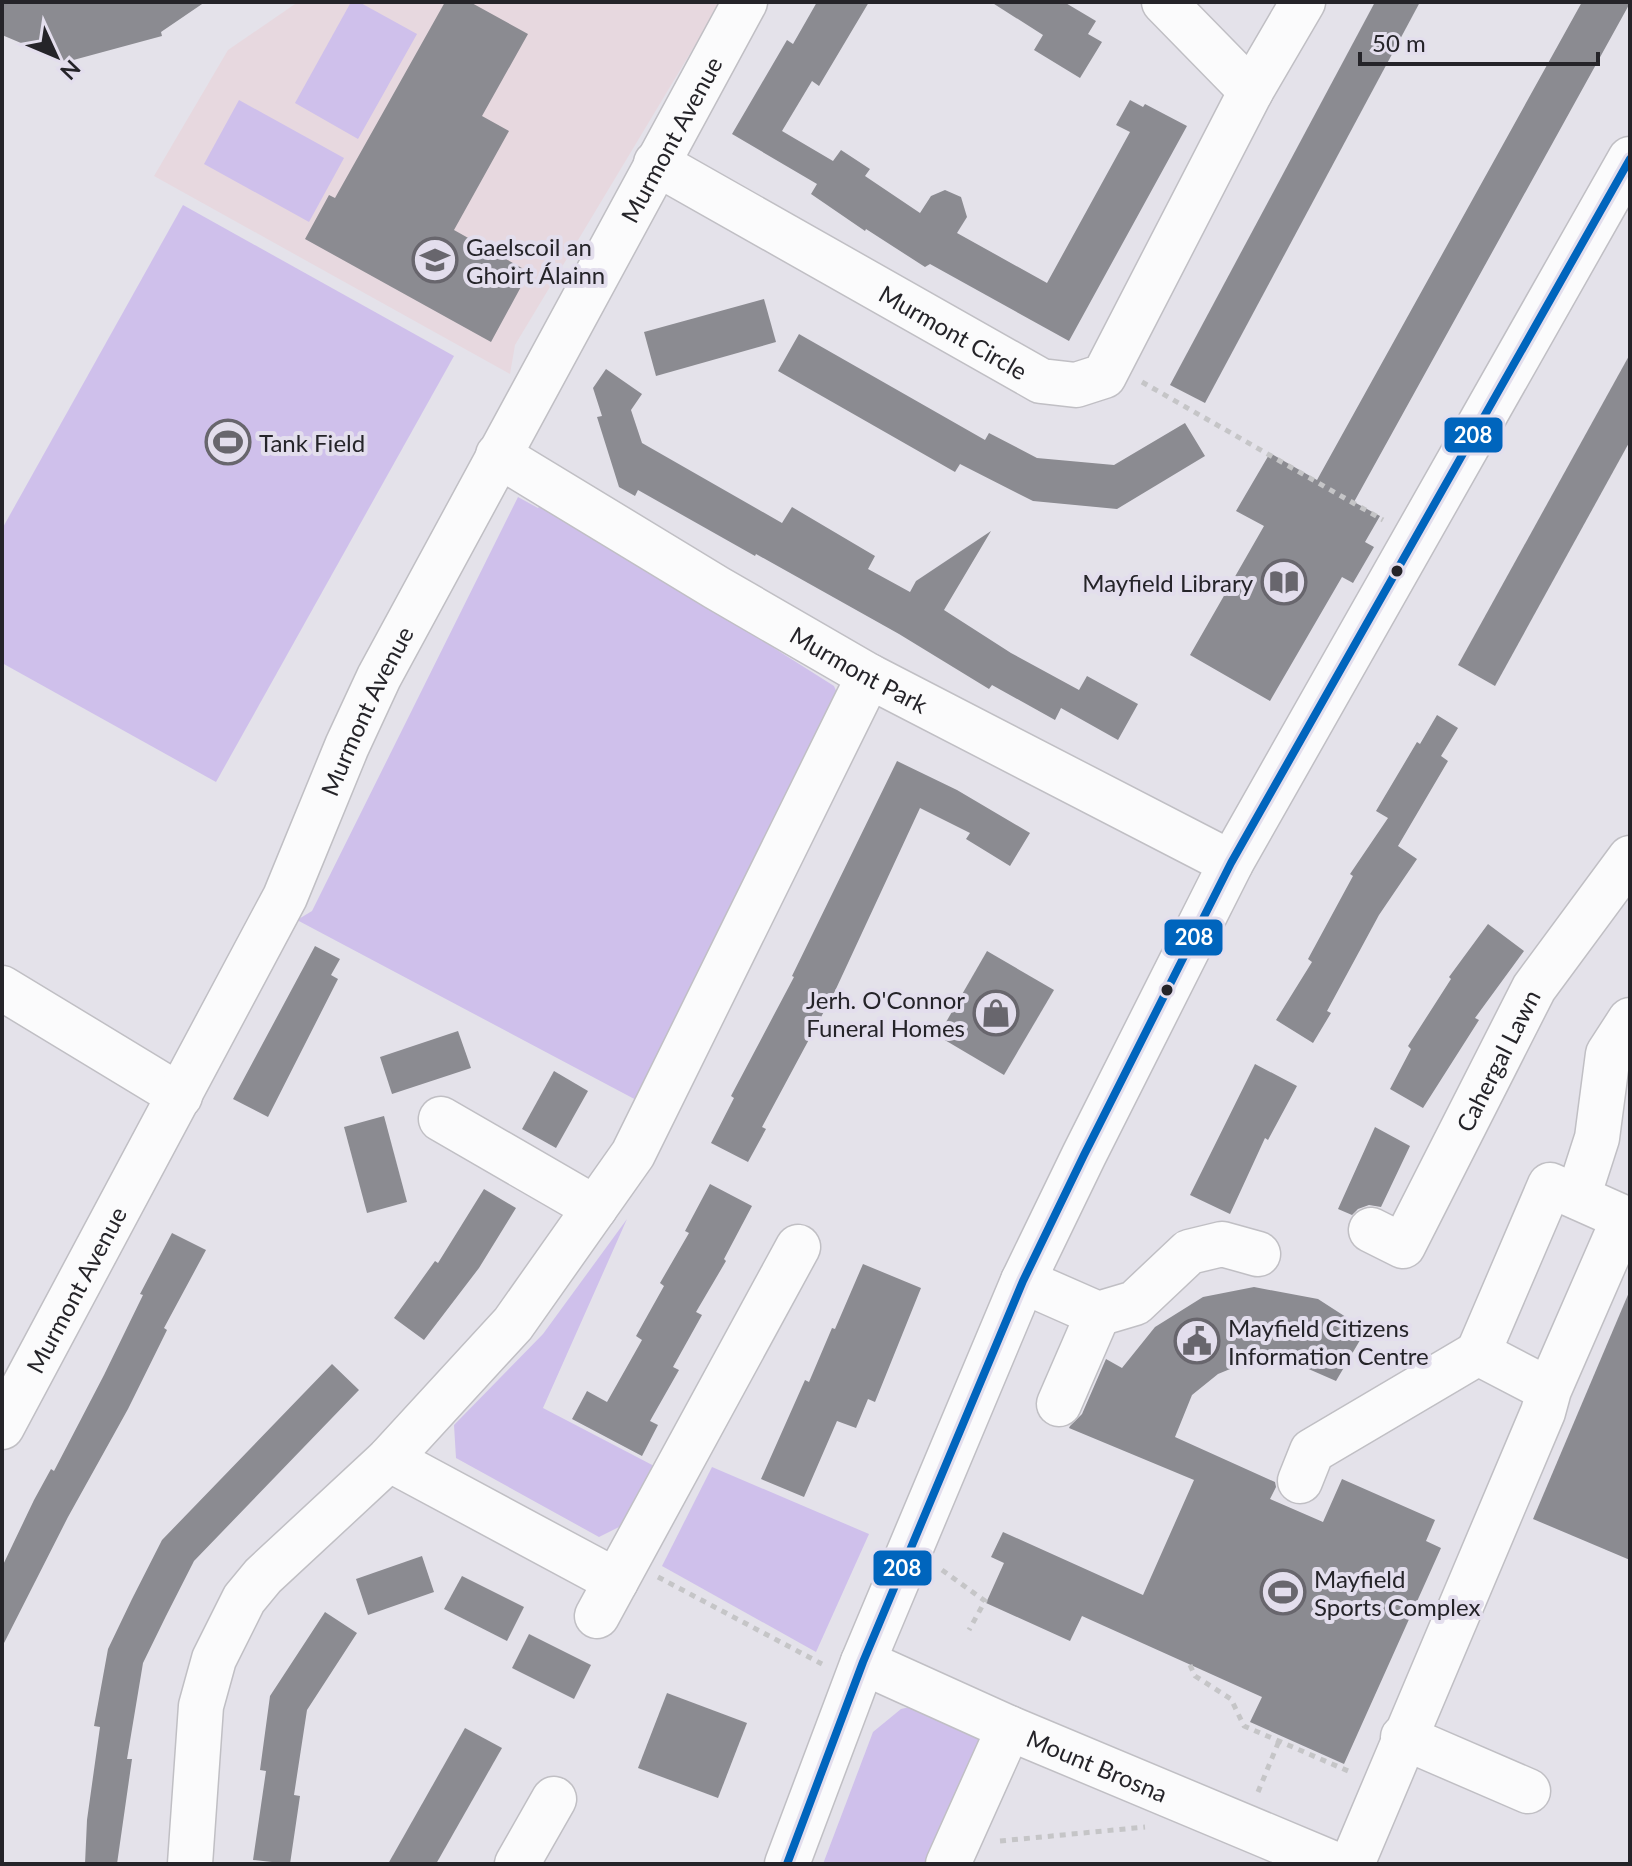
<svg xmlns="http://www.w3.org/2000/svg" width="1632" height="1866" font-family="Lato,sans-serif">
	<rect width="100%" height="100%" fill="#e4e2ea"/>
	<path fill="#e7d8df" d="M 298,2 L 721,2 L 515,345 L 510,374 L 154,176 L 228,50 Z"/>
	<g fill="#cfc0eb">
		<path d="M 351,2 L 359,2 L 417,34 L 358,139 L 295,103 Z"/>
		<path d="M 239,100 L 344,158 L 309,222 L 204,164 Z"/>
		<path d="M 183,205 L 454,356 L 216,782 L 2,663 L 2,529 Z"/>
		<path d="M 518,497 L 538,508 L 543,502 L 834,686 L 840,700 L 640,1102 L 297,920 L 312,911 Z"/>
		<path d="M 627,1219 L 543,1408 L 658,1468 L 623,1525 L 599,1537 L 456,1458 L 454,1425 L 543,1334 Z"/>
		<path d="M 712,1467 L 869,1534 L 816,1652 L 662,1566 Z"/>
		<path d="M 923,1704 L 975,1729 L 980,1740 L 934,1864 L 823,1864 L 873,1732 L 901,1709 Z"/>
	</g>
	<g fill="#8b8b91">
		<path d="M 2,2 L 205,2 L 161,32 L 162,36 L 66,62 L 2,35 Z"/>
		<path d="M 445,2 L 470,2 L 528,34 L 482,116 L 509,131 L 454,230 L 529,272 L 491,342 L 305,239 L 329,195 L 335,198 Z"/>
		<path d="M 817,2 L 869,2 L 819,86 L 812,81 L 782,131 L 833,161 L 841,150 L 870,169 L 865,176 L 920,213 L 931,196 L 945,190 L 961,197 L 967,217 L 957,233 L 1047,283 L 1130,132 L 1116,125 L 1130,100 L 1143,107 L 1145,104 L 1187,126 L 1069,341 L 930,264 L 925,267 L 866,229 L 865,231 L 811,194 L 817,184 L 732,134 L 787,40 L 793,44 Z"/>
		<path d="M 991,2 L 1064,2 L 1096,21 L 1088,34 L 1102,42 L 1080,78 L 1034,50 L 1043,35 Z"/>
		<path d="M 1375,2 L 1420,2 L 1205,403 L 1170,385 Z"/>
		<path d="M 1582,2 L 1630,3 L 1354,502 L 1380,516 L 1365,542 L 1374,547 L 1353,583 L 1342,577 L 1270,701 L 1190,655 L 1264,526 L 1236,511 L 1270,453 L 1317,480 Z"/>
		<path d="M 764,299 L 776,342 L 656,376 L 644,332 Z"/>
		<path d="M 799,334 L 985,440 L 989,433 L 1037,458 L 1114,465 L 1185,423 L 1205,456 L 1117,509 L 1033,501 L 960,464 L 955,472 L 778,371 Z"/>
		<path d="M 1630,354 L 1630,441 L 1495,686 L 1458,665 Z"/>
		<path d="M 606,369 L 642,394 L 631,410 L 642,443 L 782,523 L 792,507 L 875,556 L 868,569 L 910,592 L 916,581 L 991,531 L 944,610 L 1011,653 L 1079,690 L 1087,676 L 1138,704 L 1118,740 L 1061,708 L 1055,720 L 992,685 L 989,689 L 899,634 L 756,554 L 755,556 L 638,490 L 635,496 L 619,487 L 597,417 L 602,416 L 593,388 Z"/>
		<path d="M 1437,715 L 1458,728 L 1441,756 L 1448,761 L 1398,846 L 1417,859 L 1379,915 L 1327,1011 L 1331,1013 L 1313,1043 L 1276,1020 L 1312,962 L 1308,959 L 1353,876 L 1350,874 L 1388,818 L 1376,811 L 1417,742 L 1420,744 Z"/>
		<path d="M 897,761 L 957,790 L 1030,833 L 1010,866 L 966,839 L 970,833 L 920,808 L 835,991 L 762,1127 L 766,1129 L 748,1162 L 711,1143 L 734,1098 L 731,1096 L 794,977 L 792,976 Z"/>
		<path d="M 1488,924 L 1524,951 L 1475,1018 L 1479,1020 L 1423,1108 L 1390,1089 L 1411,1049 L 1408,1046 L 1451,979 L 1449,977 Z"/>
		<path d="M 315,946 L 340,959 L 331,975 L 338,979 L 268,1117 L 233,1099 Z"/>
		<path d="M 987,951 L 1054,990 L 1004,1075 L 938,1036 Z"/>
		<path d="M 458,1031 L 471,1068 L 392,1094 L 380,1057 Z"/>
		<path d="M 1255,1064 L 1297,1086 L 1268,1140 L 1265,1138 L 1230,1214 L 1190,1195 Z"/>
		<path d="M 554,1071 L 588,1091 L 556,1148 L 522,1129 Z"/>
		<path d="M 384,1116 L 407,1202 L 367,1213 L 344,1127 Z"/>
		<path d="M 1375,1127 L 1410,1146 L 1381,1207 L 1369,1205 L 1358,1209 L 1352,1215 L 1338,1209 Z"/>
		<path d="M 710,1184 L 752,1206 L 724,1259 L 726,1261 L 696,1312 L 702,1315 L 673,1367 L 679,1370 L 650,1421 L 658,1425 L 642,1456 L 572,1419 L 587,1391 L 607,1402 L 642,1340 L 636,1336 L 664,1286 L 660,1283 L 689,1233 L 685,1231 Z"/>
		<path d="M 484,1189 L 516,1208 L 479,1268 L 424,1340 L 394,1318 L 435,1261 L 438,1263 Z"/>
		<path d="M 172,1233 L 206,1250 L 164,1328 L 167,1330 L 128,1409 L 68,1517 L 2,1647 L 2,1567 L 34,1500 L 51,1469 L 54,1471 L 104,1375 L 143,1295 L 140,1294 Z"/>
		<path d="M 863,1264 L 921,1288 L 875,1402 L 868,1399 L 856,1428 L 837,1421 L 804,1497 L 761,1479 L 805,1380 L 809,1382 L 832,1328 L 835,1329 Z"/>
		<path d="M 1254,1287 L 1318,1299 L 1366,1330 L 1336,1381 L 1288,1360 L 1252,1360 L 1218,1374 L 1192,1395 L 1175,1437 L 1275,1482 L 1276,1487 L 1270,1499 L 1323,1522 L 1342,1479 L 1435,1520 L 1426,1541 L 1441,1548 L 1344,1764 L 1250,1722 L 1262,1697 L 1082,1616 L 1070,1641 L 986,1603 L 1004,1563 L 991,1557 L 1003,1532 L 1143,1595 L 1194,1480 L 1069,1428 L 1070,1426 L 1082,1414 L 1106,1359 L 1122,1368 L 1155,1327 L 1203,1297 Z"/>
		<path d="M 1630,1290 L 1630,1560 L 1533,1519 Z"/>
		<path d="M 332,1364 L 359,1390 L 194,1561 L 166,1616 L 143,1663 L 127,1759 L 132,1759 L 117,1864 L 85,1864 L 87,1820 L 100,1727 L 94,1726 L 108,1649 L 132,1599 L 162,1540 Z"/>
		<path d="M 422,1556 L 434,1592 L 368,1615 L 356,1579 Z"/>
		<path d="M 462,1576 L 524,1607 L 507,1641 L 444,1609 Z"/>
		<path d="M 325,1612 L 357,1633 L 307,1710 L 294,1795 L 300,1796 L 290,1864 L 253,1860 L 266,1771 L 260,1770 L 270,1696 Z"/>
		<path d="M 529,1634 L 591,1665 L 574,1699 L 512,1668 Z"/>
		<path d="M 667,1693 L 747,1723 L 718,1798 L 638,1768 Z"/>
		<path d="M 465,1728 L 502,1748 L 436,1864 L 388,1864 Z"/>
	</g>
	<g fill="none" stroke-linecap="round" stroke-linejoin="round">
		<g stroke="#c0bfc4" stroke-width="47">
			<g id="minor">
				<path d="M 1164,2 L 1251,91"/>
				<path id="s1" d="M 656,163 L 1041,381 L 1076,385 L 1104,376 L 1251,91 L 1303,2"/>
				<path id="s2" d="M 498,455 L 717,588 L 869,676 L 1231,863"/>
				<path d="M 2,988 L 180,1096"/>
				<path d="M 441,1119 L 595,1208"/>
				<path d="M 1578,1197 L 1597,1138 L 1608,1054 L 1630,1020"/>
				<path id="s3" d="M 1371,1230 L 1403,1246 L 1534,988 L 1630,858"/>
				<path d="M 1023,1281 L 1098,1314 L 1135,1303 L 1189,1252 L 1222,1244 L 1258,1254"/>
				<path d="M 1059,1404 L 1098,1314"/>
				<path id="s4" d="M 2,1427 L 285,897 L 347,746 L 379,677 L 745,2"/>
				<path d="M 389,1459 L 616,1581"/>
				<path d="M 1300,1481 L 1312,1451 L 1478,1353"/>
				<path d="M 597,1616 L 798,1247"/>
				<path id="s5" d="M 863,1662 L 1009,1728 L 1334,1864"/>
				<path d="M 1403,1737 L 1528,1791"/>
				<path d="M 190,1864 L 201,1706 L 214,1659 L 244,1599 L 263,1576 L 389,1459 L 513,1324 L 633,1154 L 869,676"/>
				<path d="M 517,1864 L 554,1799"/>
				<path d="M 787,1864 L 863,1662 L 1023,1281 L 1084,1155 L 1231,863 L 1630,159"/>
				<path d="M 948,1864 L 1009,1728"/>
				<path d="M 1352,1864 L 1543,1412 L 1549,1390 L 1624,1218 L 1550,1185 L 1478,1353 L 1549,1390"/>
			</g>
		</g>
		<g stroke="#c5c5c7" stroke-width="5" stroke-dasharray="6 6" stroke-linecap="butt">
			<path d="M 1142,382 L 1383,520"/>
			<path d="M 942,1570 L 985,1601 L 969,1630"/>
			<path d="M 658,1577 L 822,1664"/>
			<path d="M 1190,1665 L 1195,1676 L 1231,1699 L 1244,1726 L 1353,1773"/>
			<path d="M 1258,1792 L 1279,1741"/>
			<path d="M 1000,1841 L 1145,1827"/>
		</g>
		<use href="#minor" stroke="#fbfbfc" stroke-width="44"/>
		<g stroke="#e3deed" stroke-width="14">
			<path id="bus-1" d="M 787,1864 L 863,1662 L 1023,1281 L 1084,1155 L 1231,863 L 1630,159"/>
		</g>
		<use href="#bus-1" stroke="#0065bd" stroke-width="8"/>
	</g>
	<defs>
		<g id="school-ring" transform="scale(2.3)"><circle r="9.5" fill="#e3deed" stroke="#68666d" stroke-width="1.5"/><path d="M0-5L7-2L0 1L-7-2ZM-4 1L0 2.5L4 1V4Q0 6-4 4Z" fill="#68666d"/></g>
		<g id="stadium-ring" transform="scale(2.3)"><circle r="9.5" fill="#e3deed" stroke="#68666d" stroke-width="1.5"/><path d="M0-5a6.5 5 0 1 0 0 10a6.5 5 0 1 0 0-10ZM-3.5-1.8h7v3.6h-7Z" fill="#68666d"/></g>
		<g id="library-ring" transform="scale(2.3)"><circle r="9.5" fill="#e3deed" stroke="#68666d" stroke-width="1.5"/><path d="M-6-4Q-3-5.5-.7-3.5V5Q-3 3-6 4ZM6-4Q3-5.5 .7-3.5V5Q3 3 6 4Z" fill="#68666d"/></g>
		<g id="shop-ring" transform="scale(2.3)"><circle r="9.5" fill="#e3deed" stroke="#68666d" stroke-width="1.5"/><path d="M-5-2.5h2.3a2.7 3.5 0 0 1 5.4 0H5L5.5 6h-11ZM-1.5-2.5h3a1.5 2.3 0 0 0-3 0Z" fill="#68666d"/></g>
		<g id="civic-ring" transform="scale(2.3)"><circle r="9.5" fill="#e3deed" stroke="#68666d" stroke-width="1.5"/><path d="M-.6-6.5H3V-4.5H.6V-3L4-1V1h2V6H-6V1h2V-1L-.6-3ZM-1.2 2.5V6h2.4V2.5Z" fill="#68666d"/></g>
	</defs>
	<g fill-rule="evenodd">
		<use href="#school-ring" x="435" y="260"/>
		<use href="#stadium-ring" x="228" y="442"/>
		<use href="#library-ring" x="1284" y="582"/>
		<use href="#shop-ring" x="996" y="1013"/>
		<use href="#civic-ring" x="1197" y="1341"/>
		<use href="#stadium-ring" x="1283" y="1592"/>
	</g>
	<g fill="#252429" stroke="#e3deed" stroke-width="3">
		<circle cx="1397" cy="571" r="7"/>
		<circle cx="1167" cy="990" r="7"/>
	</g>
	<g text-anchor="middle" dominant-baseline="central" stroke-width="8" stroke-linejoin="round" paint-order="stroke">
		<g font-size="24" fill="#252429" stroke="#e3deed">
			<text stroke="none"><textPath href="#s4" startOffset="1452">Murmont Avenue</textPath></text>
			<text stroke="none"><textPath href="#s1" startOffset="342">Murmont Circle</textPath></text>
			<text stroke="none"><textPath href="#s2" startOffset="420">Murmont Park</textPath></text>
			<text stroke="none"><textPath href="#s4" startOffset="804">Murmont Avenue</textPath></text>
			<text stroke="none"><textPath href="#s3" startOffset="244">Cahergal Lawn</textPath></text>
			<text stroke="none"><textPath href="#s4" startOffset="156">Murmont Avenue</textPath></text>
			<text stroke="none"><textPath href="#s5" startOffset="256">Mount Brosna</textPath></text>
		</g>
		<g font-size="24" fill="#252429" stroke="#e3deed" text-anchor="start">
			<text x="466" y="246">Gaelscoil an<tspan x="466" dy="28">Ghoirt Álainn</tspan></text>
			<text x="259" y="442">Tank Field</text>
			<text x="1253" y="582" text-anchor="end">Mayfield Library</text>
			<text x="965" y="999" text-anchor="end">Jerh. O'Connor<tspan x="965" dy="28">Funeral Homes</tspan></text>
			<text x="1228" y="1327">Mayfield Citizens<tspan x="1228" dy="28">Information Centre</tspan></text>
			<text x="1314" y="1578">Mayfield<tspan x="1314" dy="28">Sports Complex</tspan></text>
		</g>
	</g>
	<g stroke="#e3deed" stroke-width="3">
		<rect x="1443" y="416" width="61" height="38" rx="8" fill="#0065bd"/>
		<rect x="1163" y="918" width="61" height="39" rx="8" fill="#0065bd"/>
		<rect x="872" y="1549" width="61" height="38" rx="8" fill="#0065bd"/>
	</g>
	<g font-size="22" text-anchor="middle" font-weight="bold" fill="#fff">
		<text x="1473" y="443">208</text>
		<text x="1194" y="945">208</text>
		<text x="902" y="1576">208</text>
	</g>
	<rect width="1632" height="1866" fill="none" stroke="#252429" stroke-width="8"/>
	<g transform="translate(56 56) rotate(134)" stroke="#e3deed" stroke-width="6" paint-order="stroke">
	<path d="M0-6L14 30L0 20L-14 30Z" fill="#252429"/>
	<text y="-12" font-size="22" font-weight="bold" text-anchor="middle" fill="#252429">N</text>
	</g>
	<path d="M1360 52v12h238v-12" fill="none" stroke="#252429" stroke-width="4"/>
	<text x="1372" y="52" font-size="24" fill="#252429" stroke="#e3deed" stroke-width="6" paint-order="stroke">50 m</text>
</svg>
